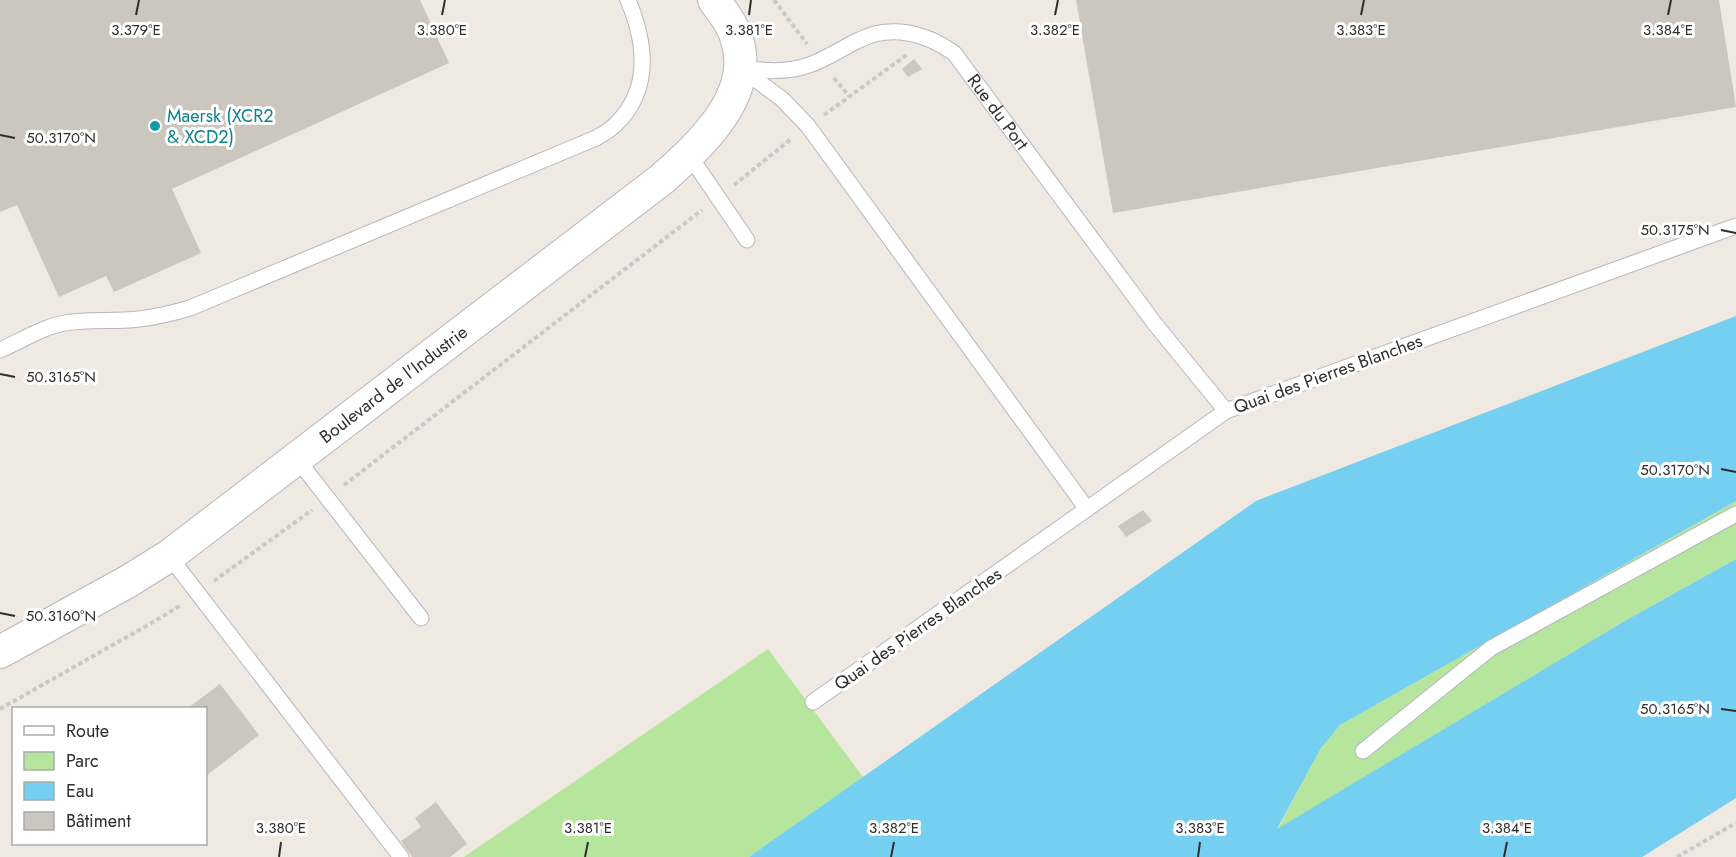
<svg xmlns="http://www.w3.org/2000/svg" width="1736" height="857" font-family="Jost,sans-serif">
	<rect width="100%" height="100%" fill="#efe9e1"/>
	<g fill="#b6e59e">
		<path d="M 1736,501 L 1736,559 L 1623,622 L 1277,830 L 1321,748 L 1340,725 Z"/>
		<path d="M 768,649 L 863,777 L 749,857 L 464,857 Z"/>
	</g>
	<path fill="#75cff0" d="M 1736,316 L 1736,501 L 1340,725 L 1321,748 L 1277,829 L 1623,622 L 1736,559 L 1736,798 L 1642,857 L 749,857 L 1256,501 Z"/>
	<g fill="#cbc7bf">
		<path d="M 0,0 L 420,0 L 449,63 L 172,189 L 201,253 L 114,292 L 106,276 L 59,297 L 17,205 L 0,212 Z"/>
		<path d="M 1076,0 L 1719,0 L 1736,107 L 1113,213 Z"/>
		<path d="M 914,59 L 922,69 L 908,77 L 902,69 Z"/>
		<path d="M 1143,510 L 1152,521 L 1126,537 L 1118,526 Z"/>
		<path d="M 220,684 L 259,735 L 206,776 L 206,708 L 188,708 Z"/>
		<path d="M 436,802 L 467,844 L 450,857 L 412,857 L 401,841 L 421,827 L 415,818 Z"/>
	</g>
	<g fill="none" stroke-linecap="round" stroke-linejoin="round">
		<g stroke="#b4b7c1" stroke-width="17">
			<g id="lane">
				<path id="s1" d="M 740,68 C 763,71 787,73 809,65 C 827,59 842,48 859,40 C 891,24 926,33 954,53 L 1155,324 L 1226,411"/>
				<path d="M 743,70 L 782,99 L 808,126 L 1087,509"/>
				<path d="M 689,155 L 747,240"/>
				<path d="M 0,350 C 21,341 42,327 65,323 C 89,319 115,322 139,319 C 157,317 173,313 190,308 L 596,138 C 603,134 610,130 615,125 C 652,90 646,43 628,0"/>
				<path d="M 297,459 L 421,618"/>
				<path d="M 169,556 L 401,857"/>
				<path d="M 813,702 L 1226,411 L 1736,226"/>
				<path d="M 1363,751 L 1491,648 L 1736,514"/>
			</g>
		</g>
		<g stroke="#b4b7c1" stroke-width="34">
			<g id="street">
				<path id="s2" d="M 0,652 L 127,582 L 169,556 L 662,179 C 699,146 755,96 737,40 C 733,24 723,13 714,0"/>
			</g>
		</g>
		<g stroke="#c9c9c9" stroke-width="4" stroke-dasharray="4.5 3" stroke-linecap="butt">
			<path d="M 774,0 L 807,44"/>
			<path d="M 834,78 L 849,96"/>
			<path d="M 824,115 L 908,54"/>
			<path d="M 734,185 L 791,139"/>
			<path d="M 344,485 L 702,210"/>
			<path d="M 214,581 L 312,510"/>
			<path d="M 0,709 L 155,621 L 181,605"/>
			<path d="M 1677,857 L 1736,823"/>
		</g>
		<use href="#lane" stroke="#fff" stroke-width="15"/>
		<use href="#street" stroke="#fff" stroke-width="32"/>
	</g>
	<path fill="none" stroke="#2e2e2e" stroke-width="2" d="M 136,15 L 139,0M 442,15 L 445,0M 749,15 L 751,0M 1055,15 L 1058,0M 1361,15 L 1364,0M 1668,15 L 1671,0M 0,135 L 15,138M 1721,230 L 1736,233M 0,374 L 15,377M 1721,469 L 1736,472M 0,613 L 15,616M 1721,709 L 1736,711M 279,857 L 281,842M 585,857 L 588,842M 891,857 L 894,842M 1198,857 L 1200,842M 1504,857 L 1507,842"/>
	<circle fill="#0f9aa8" stroke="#fff" stroke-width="2" cx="155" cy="126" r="6"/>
	<g text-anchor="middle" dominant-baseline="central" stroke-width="6" stroke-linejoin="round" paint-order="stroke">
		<g font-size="18" fill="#2e2e2e" stroke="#fff">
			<text stroke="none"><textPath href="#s1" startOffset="300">Rue du Port</textPath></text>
			<text transform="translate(1328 374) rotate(-20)">Quai des Pierres Blanches</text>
			<text stroke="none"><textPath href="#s2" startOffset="477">Boulevard de l'Industrie</textPath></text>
			<text transform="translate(918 629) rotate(-35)">Quai des Pierres Blanches</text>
		</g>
		<g font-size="18" fill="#0d838f" stroke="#fff" text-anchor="start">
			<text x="167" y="116">Maersk (XCR2<tspan x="167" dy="21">&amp; XCD2)</tspan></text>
		</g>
	</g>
	<g font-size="15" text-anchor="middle" fill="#2e2e2e" stroke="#fff" stroke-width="6" stroke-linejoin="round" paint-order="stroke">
		<text x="136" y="35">3.379°E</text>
		<text x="442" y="35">3.380°E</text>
		<text x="749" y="35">3.381°E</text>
		<text x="1055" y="35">3.382°E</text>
		<text x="1361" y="35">3.383°E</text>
		<text x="1668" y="35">3.384°E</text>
		<text x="61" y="143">50.3170°N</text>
		<text x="1675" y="235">50.3175°N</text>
		<text x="61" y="382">50.3165°N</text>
		<text x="1675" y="475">50.3170°N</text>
		<text x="61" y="621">50.3160°N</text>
		<text x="1675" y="714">50.3165°N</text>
		<text x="281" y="833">3.380°E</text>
		<text x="588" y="833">3.381°E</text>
		<text x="894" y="833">3.382°E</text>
		<text x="1200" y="833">3.383°E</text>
		<text x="1507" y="833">3.384°E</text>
	</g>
	<rect x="12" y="707" width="195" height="138" fill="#ffffff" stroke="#ababab" stroke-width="1.5"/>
	<rect x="24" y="726" width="30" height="9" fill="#ffffff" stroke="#ababab" stroke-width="1.5"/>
	<text x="66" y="737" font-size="18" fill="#2e2e2e">Route</text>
	<rect x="24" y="752" width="30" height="18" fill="#b6e59e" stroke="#ababab" stroke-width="1.5"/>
	<text x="66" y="767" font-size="18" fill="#2e2e2e">Parc</text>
	<rect x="24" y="782" width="30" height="18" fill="#75cff0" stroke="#ababab" stroke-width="1.5"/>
	<text x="66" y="797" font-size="18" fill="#2e2e2e">Eau</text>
	<rect x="24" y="812" width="30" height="18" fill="#cbc7bf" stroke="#ababab" stroke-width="1.5"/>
	<text x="66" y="827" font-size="18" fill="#2e2e2e">Bâtiment</text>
</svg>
